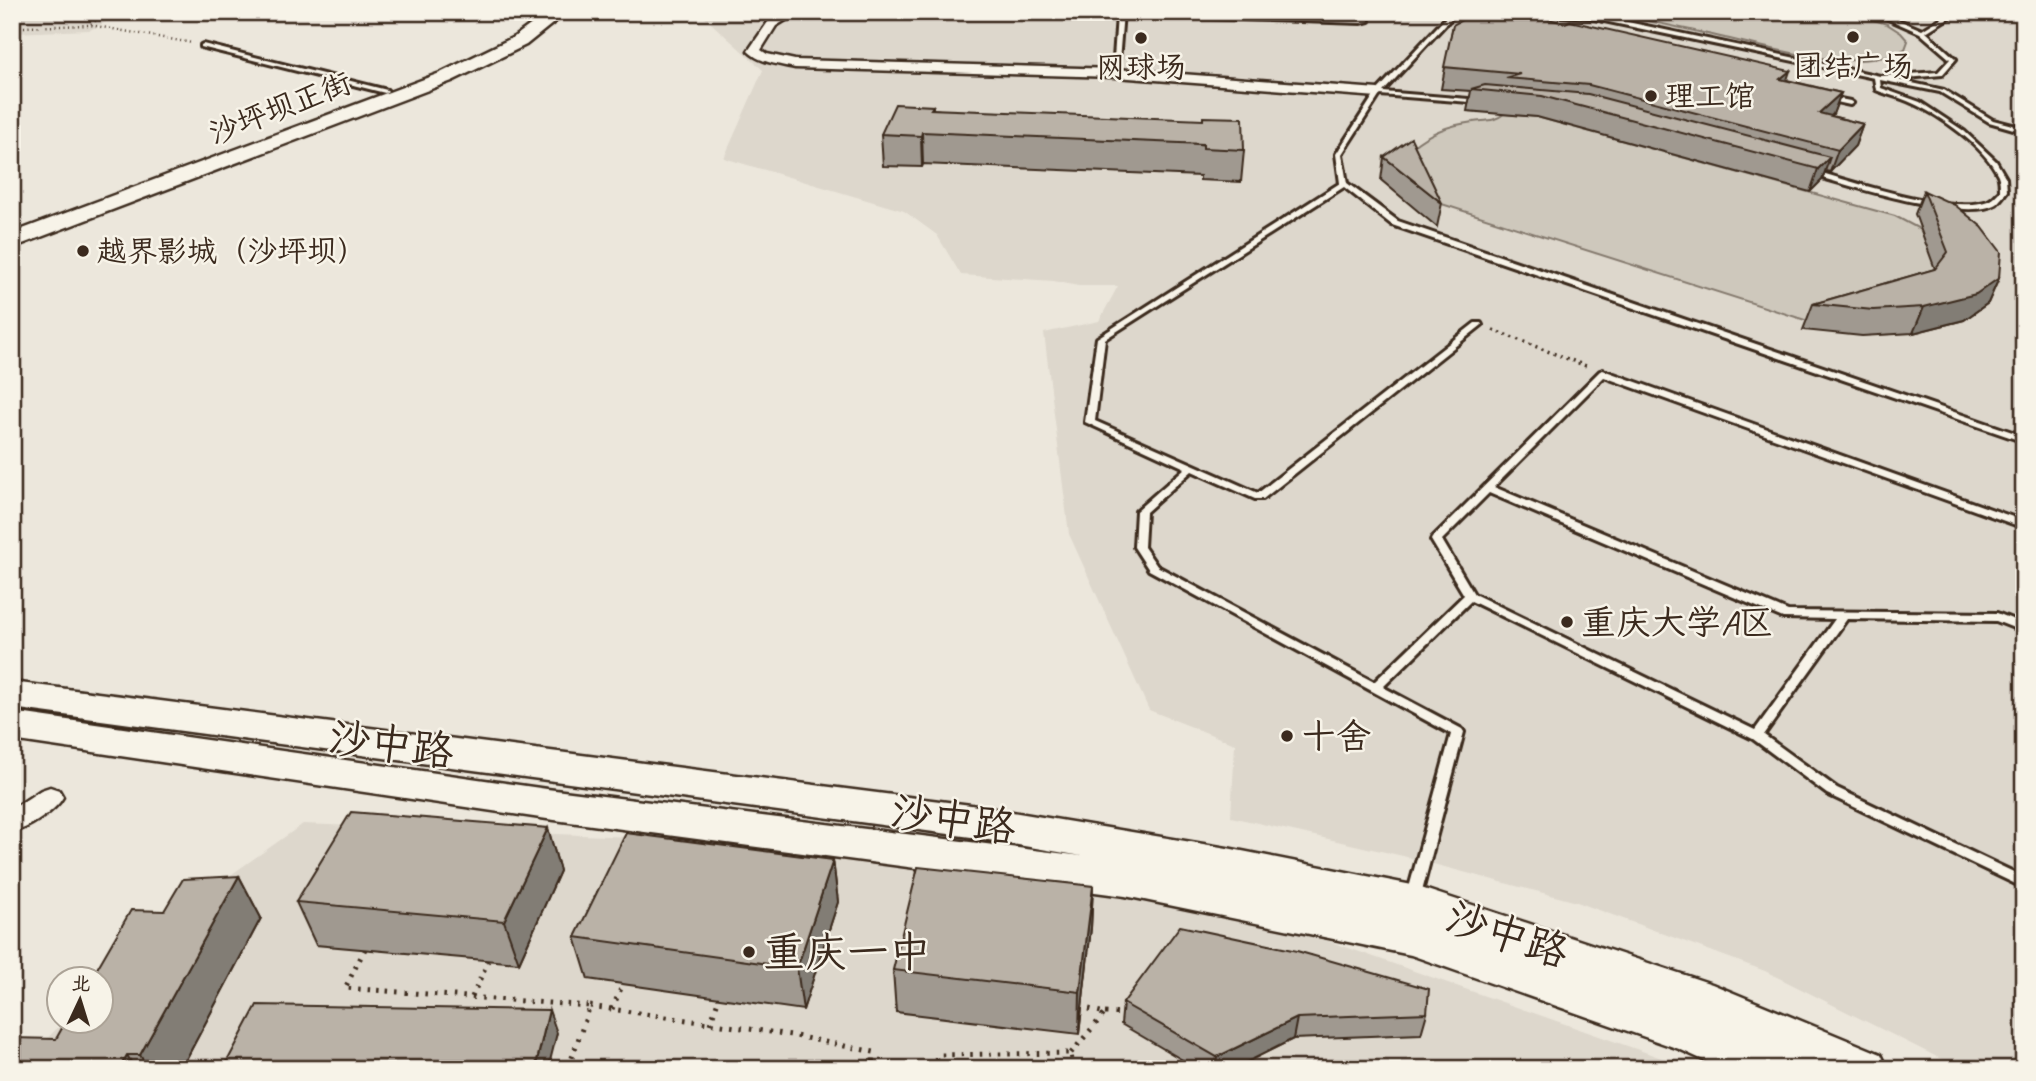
<svg xmlns="http://www.w3.org/2000/svg" width="2036" height="1081" font-family="Caveat,'LXGW WenKai TC',sans-serif">
	<rect width="100%" height="100%" fill="#ece7dc"/>
	<filter id="ink" filterUnits="userSpaceOnUse"><feTurbulence type="fractalNoise" baseFrequency=".0143" numOctaves="2"/><feDisplacementMap in="SourceGraphic" scale="14" xChannelSelector="R" yChannelSelector="G"/><feConvolveMatrix kernelMatrix="1 2 1 2 8 2 1 2 1" color-interpolation-filters="sRGB"/></filter>
	<g filter="url(#ink)">
		<g fill="#ddd7cc">
			<path d="M 12,12 L 126,12 L 90,30 L 12,33 Z"/>
			<path d="M 703,12 L 2024,12 L 2024,1069 L 1961,1069 L 1765,971 L 1577,902 L 1403,856 L 1231,817 L 1235,744 L 1149,710 L 1069,534 L 1044,333 L 1099,321 L 1118,286 L 1078,286 L 1054,281 L 961,275 L 937,235 L 904,211 L 724,158 L 763,70 L 702,15 Z"/>
			<path d="M 303,824 L 731,841 L 1123,887 L 1266,919 L 1693,1069 L 12,1069 L 12,1051 L 41,1044 L 64,1022 L 102,1021 L 178,912 Z"/>
		</g>
		<g fill="#cec8bc" stroke="#84796d" stroke-width="2">
			<path d="M 1609,12 L 1848,12 L 1887,24 L 1901,33 L 1908,41 L 1905,49 C 1856,75 1777,49 1725,38 C 1687,29 1648,21 1609,12 Z"/>
			<path d="M 1504,114 L 1537,117 L 1895,216 L 1929,234 L 1938,277 L 1853,323 L 1805,320 L 1423,198 L 1412,147 C 1430,132 1449,125 1473,122 C 1485,120 1494,122 1504,114 Z"/>
		</g>
		<g fill="none" stroke-linecap="round" stroke-linejoin="round">
			<g stroke="#3b2a1e" stroke-width="6">
				<g id="service">
					<path d="M 15,12 L 22,12 L 12,19 L 12,14 Z"/>
					<path d="M 1100,12 L 1123,12 L 1118,74 L 1113,73 L 1117,15 Z"/>
					<path d="M 1362,12 L 1368,12 L 1369,21 L 1361,23 L 1180,17 L 1177,15 L 1180,13 L 1361,19 L 1364,19 Z"/>
					<path d="M 1451,12 L 1457,12 L 1383,92 L 1481,100 L 1483,101 L 1483,103 L 1380,95 L 1342,154 L 1347,183 L 1398,221 L 2024,436 L 2024,442 L 1392,225 L 1344,187 L 1105,339 L 1095,421 L 1258,493 L 1475,323 L 1481,323 L 1482,325 L 1263,499 L 1255,499 L 1192,471 L 1146,512 L 1144,547 L 1157,566 L 1374,682 L 1464,595 L 1431,540 L 1432,538 L 1600,371 L 1603,370 L 2024,521 L 2024,528 L 1604,377 L 1494,487 L 1788,611 L 1997,613 L 2024,624 L 2024,632 L 1996,621 L 1847,619 L 1764,735 L 1837,788 L 2024,877 L 2024,888 L 1827,794 L 1753,739 L 1471,601 L 1383,687 L 1462,729 L 1464,732 L 1420,899 L 1418,903 L 1413,905 L 1408,903 L 1406,899 L 1451,734 L 1149,570 L 1134,547 L 1136,511 L 1185,468 L 1085,422 L 1097,338 L 1340,183 L 1336,154 L 1376,92 ZM 1489,493 L 1783,618 L 1835,619 L 1755,730 L 1474,594 L 1442,540 Z"/>
					<path d="M 1499,12 L 1590,14 L 1880,76 L 1938,72 L 1950,59 L 1920,33 L 1872,12 L 1880,12 L 1922,30 L 1951,12 L 1958,12 L 1926,32 L 1956,59 L 1942,75 L 1894,79 L 1944,90 L 1993,120 L 2024,128 L 2024,132 L 1989,122 L 1940,92 L 1880,80 L 1881,88 L 1920,102 L 1964,131 L 1996,161 L 2006,178 L 2007,191 C 2004,195 2000,201 1996,204 C 1964,223 1846,184 1808,174 L 1808,170 L 1811,170 C 1852,181 1950,215 1988,201 C 1993,199 1996,195 2000,191 C 2000,185 2000,180 1998,175 C 1985,147 1940,115 1912,103 C 1900,97 1888,95 1876,90 L 1874,78 L 1590,18 Z"/>
					<path d="M 203,44 L 387,90 L 388,91 L 385,93 L 201,47 L 201,45 Z"/>
					<path d="M 1825,96 L 1850,101 L 1853,103 L 1850,105 L 1823,99 L 1822,98 Z"/>
				</g>
			</g>
			<g stroke="#3b2a1e" stroke-width="5">
				<g id="minor">
					<path d="M 785,12 L 799,12 L 776,26 L 761,50 L 767,54 L 795,60 L 1116,69 L 1378,89 L 1384,93 L 1378,97 L 1116,77 L 795,68 C 778,64 760,63 748,51 L 768,22 Z"/>
					<path d="M 50,787 L 59,790 L 63,797 C 55,812 28,828 12,833 L 12,809 L 41,790 Z"/>
				</g>
			</g>
			<g stroke="#3b2a1e" stroke-width="5">
				<path id="secondary" d="M 548,12 L 567,12 L 526,45 L 452,81 L 12,248 L 12,233 L 440,73 L 514,37 Z"/>
			</g>
			<g stroke="#3b2a1e" stroke-width="5">
				<path id="primary" d="M 12,682 L 971,805 L 1227,848 L 1412,885 L 1712,984 L 1881,1054 L 1888,1069 L 1810,1069 L 1798,1063 L 1800,1069 L 1723,1069 L 1679,1049 L 1411,955 L 1125,896 L 547,819 L 12,740 L 12,712 L 547,789 L 1082,856 L 971,837 L 12,708 Z"/>
			</g>
			<g stroke="#3b2a1e" stroke-width="2.5" stroke-dasharray="1 3.5" stroke-linecap="butt">
				<path d="M 1134,13 L 1168,14"/>
				<path d="M 91,24 L 107,12"/>
				<path d="M 24,27 L 90,25 L 192,43"/>
			</g>
			<path stroke="#3b2a1e" stroke-width="3.5" stroke-dasharray="2 4.5" stroke-linecap="butt" d="M 1493,330 L 1586,366"/>
			<g stroke="#3b2a1e" stroke-width="5" stroke-dasharray="2.5 7" stroke-linecap="butt">
				<path d="M 365,949 L 345,988 L 590,1006 L 568,1069"/>
				<path d="M 472,997 L 488,961"/>
				<path d="M 590,1006 L 791,1035 L 874,1052 L 873,1069"/>
				<path d="M 612,1009 L 623,984"/>
				<path d="M 1105,1013 L 1125,1014"/>
				<path d="M 710,1024 L 719,998"/>
				<path d="M 1071,1053 L 1105,1013 L 1081,1007"/>
				<path d="M 932,1069 L 938,1055 L 1071,1053 L 1073,1069"/>
			</g>
			<use href="#service" fill="#f7f3e8" fill-rule="evenodd"/>
			<use href="#minor" fill="#f7f3e8" fill-rule="evenodd"/>
			<use href="#secondary" fill="#f7f3e8" fill-rule="evenodd"/>
			<use href="#primary" fill="#f7f3e8" fill-rule="evenodd"/>
		</g>
		<g fill="#a09990" stroke="#3b2a1e" stroke-width="2">
			<path d="M 1312,12 L 1342,12 L 1341,16 L 1313,15 Z"/>
			<path d="M 1453,25 L 1787,80 L 1841,93 L 1833,114 L 1831,116 L 1863,124 L 1855,146 L 1830,172 L 1825,171 L 1822,180 L 1810,192 L 1537,117 L 1467,111 L 1471,91 L 1441,89 Z"/>
			<path d="M 933,106 L 933,109 L 1244,150 L 1241,182 L 1200,180 L 1200,176 L 923,164 L 922,167 L 883,166 L 881,134 Z"/>
			<path d="M 1384,157 L 1442,203 L 1437,227 L 1381,180 Z"/>
			<path d="M 1924,191 L 1999,278 L 1988,303 L 1964,320 L 1913,333 L 1862,336 L 1803,330 L 1813,304 L 1935,269 L 1915,214 Z"/>
			<path d="M 548,828 L 560,871 L 519,963 L 316,945 L 296,902 Z"/>
			<path d="M 833,860 L 838,902 L 803,1010 L 588,979 L 575,937 Z"/>
			<path d="M 239,876 L 261,918 L 181,1069 L 12,1069 L 56,1039 L 164,911 Z"/>
			<path d="M 1093,886 L 1091,928 L 1079,1034 L 896,1012 L 893,970 Z"/>
			<path d="M 1123,1003 L 1427,1013 L 1421,1034 L 1293,1039 L 1233,1069 L 1198,1069 L 1121,1024 Z"/>
		</g>
		<g fill="#827d75" stroke="#3b2a1e" stroke-width="2">
			<path d="M 1790,71 L 1783,92 L 1780,79 Z"/>
			<path d="M 1841,93 L 1833,114 L 1811,135 L 1819,113 Z"/>
			<path d="M 1863,124 L 1855,146 L 1830,172 L 1838,150 Z"/>
			<path d="M 922,132 L 923,164 L 922,167 L 921,136 Z"/>
			<path d="M 1830,157 L 1822,180 L 1810,192 L 1818,169 Z"/>
			<path d="M 1999,278 L 1988,303 L 1964,320 L 1913,333 L 1924,307 Z"/>
			<path d="M 548,828 L 560,871 L 519,963 L 504,921 Z"/>
			<path d="M 833,860 L 838,902 L 803,1010 L 797,968 Z"/>
			<path d="M 239,876 L 261,918 L 181,1069 L 148,1069 L 140,1055 Z"/>
			<path d="M 1093,886 L 1091,928 L 1079,1034 L 1080,992 Z"/>
			<path d="M 549,1010 L 557,1033 L 548,1069 L 535,1069 Z"/>
			<path d="M 1297,1018 L 1293,1039 L 1233,1069 L 1215,1069 L 1217,1057 Z"/>
			<path d="M 127,1055 L 135,1069 L 119,1069 Z"/>
		</g>
		<g fill="#bab2a7" stroke="#3b2a1e" stroke-width="2">
			<path d="M 1476,12 L 1517,12 L 1565,23 L 1570,21 L 1790,71 L 1780,79 L 1841,93 L 1819,113 L 1863,124 L 1838,150 L 1589,85 L 1506,78 L 1520,74 L 1444,67 L 1453,25 Z"/>
			<path d="M 1485,85 L 1588,94 L 1830,157 L 1818,169 L 1542,96 L 1471,89 Z"/>
			<path d="M 895,104 L 933,106 L 931,109 L 1203,120 L 1203,117 L 1243,118 L 1244,150 L 1203,148 L 1203,144 L 922,132 L 921,136 L 881,134 Z"/>
			<path d="M 1411,138 L 1442,203 L 1384,157 Z"/>
			<path d="M 1924,191 L 1955,205 L 1982,227 L 2001,252 L 1999,278 L 1976,294 L 1924,307 L 1873,310 L 1813,304 L 1935,269 L 1948,252 Z"/>
			<path d="M 351,812 L 548,828 L 504,921 L 296,902 Z"/>
			<path d="M 626,833 L 833,860 L 797,968 L 575,937 Z"/>
			<path d="M 918,867 L 1093,886 L 1080,992 L 893,970 Z"/>
			<path d="M 239,876 L 140,1055 L 127,1055 L 119,1069 L 12,1069 L 12,1038 L 56,1039 L 66,1021 L 102,1021 L 102,979 L 91,979 L 131,910 L 164,911 L 183,879 Z"/>
			<path d="M 1180,926 L 1297,951 L 1429,989 L 1427,1013 L 1297,1018 L 1217,1057 L 1123,1003 Z"/>
			<path d="M 257,1005 L 549,1010 L 535,1069 L 223,1069 Z"/>
		</g>
	</g>
	<g fill="#3b2a1e" stroke="#f7f3e8" stroke-width="2.5">
		<circle cx="1853" cy="37" r="7"/>
		<circle cx="1141" cy="38" r="7"/>
		<circle cx="1651" cy="96" r="7"/>
		<circle cx="83" cy="251" r="7"/>
		<circle cx="1567" cy="622" r="7"/>
		<circle cx="1287" cy="736" r="7"/>
		<circle cx="749" cy="952" r="7"/>
	</g>
	<g text-anchor="middle" dominant-baseline="central" stroke-width="5" stroke-linejoin="round" paint-order="stroke">
		<g font-size="30" fill="#3b2a1e" stroke="#f7f3e8">
			<text x="1853" y="66">团结广场</text>
			<text x="1141" y="67">网球场</text>
			<text x="1665" y="96" text-anchor="start">理工馆</text>
			<text x="97" y="251" text-anchor="start">越界影城（沙坪坝）</text>
		</g>
		<g font-size="30" fill="#3b2a1e" stroke="#f7f3e8">
			<text transform="translate(280 108) rotate(-21)">沙坪坝正街</text>
		</g>
		<g font-size="35" fill="#3b2a1e" stroke="#f7f3e8" text-anchor="start">
			<text x="1581" y="622">重庆大学A区</text>
			<text x="1301" y="736">十舍</text>
		</g>
		<g font-size="42" fill="#3b2a1e" stroke="#f7f3e8">
			<text transform="translate(391 745) rotate(7)">沙中路</text>
			<text transform="translate(953 820) rotate(8)">沙中路</text>
			<text transform="translate(1507 935) rotate(18)">沙中路</text>
		</g>
		<g font-size="42" fill="#3b2a1e" stroke="#f7f3e8" text-anchor="start">
			<text x="763" y="952">重庆一中</text>
		</g>
	</g>
	<rect width="2036" height="1081" fill="none" stroke="#f7f3e8" stroke-width="42"/>
	<rect x="21" y="21" width="1994" height="1039" fill="none" stroke="#3b2a1e" stroke-width="2.5" filter="url(#ink)"/>
	<g transform="translate(80 1000) rotate(4)"><circle r="33" fill="#f7f3e8" stroke="#aca397" stroke-width="2"/>
	<path d="M0-5L12 26L0 18L-12 26Z" fill="#3b2a1e"/>
	<text y="-10" font-size="19" font-weight="bold" text-anchor="middle" fill="#3b2a1e">北</text>
	</g>
</svg>
